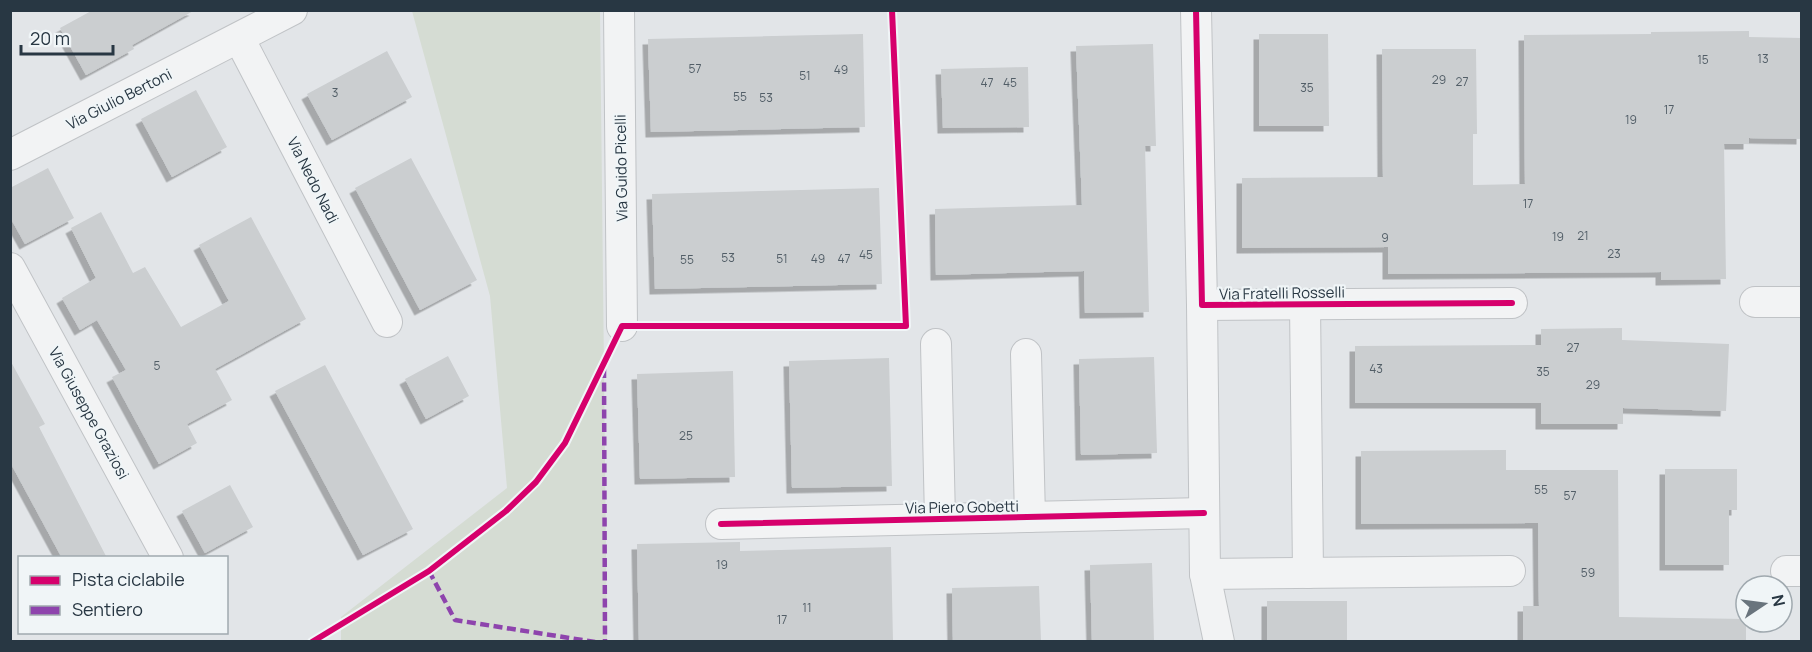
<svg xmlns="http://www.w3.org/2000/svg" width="1812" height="652" font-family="Manrope,sans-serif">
	<defs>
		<filter id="shadow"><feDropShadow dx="-5.5" dy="5.5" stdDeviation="0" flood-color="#0004"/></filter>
	</defs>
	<rect width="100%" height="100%" fill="#e2e5e8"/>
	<path fill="#d5dcd3" d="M 412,11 L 600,11 L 607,641 L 341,641 L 341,617 L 507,488 L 490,296 Z"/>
	<g fill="#cbced0" filter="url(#shadow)">
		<path d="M 93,10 L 195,10 L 132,45 L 134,49 L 86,75 L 60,28 Z"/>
		<path d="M 1749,31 L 1749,37 L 1802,38 L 1802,139 L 1749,138 L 1749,144 L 1724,144 L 1726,279 L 1661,280 L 1661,272 L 1388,274 L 1388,247 L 1242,248 L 1242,178 L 1383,177 L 1382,49 L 1476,49 L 1477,134 L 1473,134 L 1473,185 L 1525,184 L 1524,35 L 1651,34 L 1651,32 Z"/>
		<path d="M 863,34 L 865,127 L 651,132 L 648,39 Z"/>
		<path d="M 1259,34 L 1328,34 L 1329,126 L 1259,126 Z"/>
		<path d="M 1153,44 L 1156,146 L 1145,146 L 1149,312 L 1085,313 L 1084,271 L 936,275 L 935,209 L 1082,205 L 1076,46 Z"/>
		<path d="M 387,51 L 412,97 L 332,140 L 307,94 Z"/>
		<path d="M 1028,67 L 1029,127 L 943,128 L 941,69 Z"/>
		<path d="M 196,90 L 227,147 L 172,177 L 141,119 Z"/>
		<path d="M 411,158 L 477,280 L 420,310 L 355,188 Z"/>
		<path d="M 48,168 L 74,218 L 25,244 L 10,217 L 10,188 Z"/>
		<path d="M 879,188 L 882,284 L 655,289 L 652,194 Z"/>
		<path d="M 101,212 L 133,273 L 145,267 L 181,327 L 229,301 L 199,245 L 251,217 L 306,319 L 215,369 L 232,400 L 187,424 L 197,443 L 159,464 L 112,377 L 126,370 L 97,320 L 80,330 L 62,298 L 96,278 L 71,228 Z"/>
		<path d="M 1622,328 L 1622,340 L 1729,344 L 1726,411 L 1623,408 L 1623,424 L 1541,424 L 1541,403 L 1355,403 L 1355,346 L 1541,345 L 1541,329 Z"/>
		<path d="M 448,356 L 469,396 L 426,419 L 405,379 Z"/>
		<path d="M 1154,357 L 1157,453 L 1081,455 L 1079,359 Z"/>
		<path d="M 889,358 L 892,486 L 792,488 L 789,361 Z"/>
		<path d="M 10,360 L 45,424 L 39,427 L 107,558 L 62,558 L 10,462 Z"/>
		<path d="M 325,365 L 413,529 L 363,555 L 275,391 Z"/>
		<path d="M 733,371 L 735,477 L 640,479 L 637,374 Z"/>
		<path d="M 1506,450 L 1506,470 L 1618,470 L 1619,617 L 1746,619 L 1746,642 L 1523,642 L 1523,606 L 1539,606 L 1538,523 L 1361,524 L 1361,451 Z"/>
		<path d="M 1665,469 L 1737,469 L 1737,510 L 1729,510 L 1729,565 L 1665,565 Z"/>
		<path d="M 230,485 L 253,527 L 205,553 L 182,511 Z"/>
		<path d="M 740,542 L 740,551 L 891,547 L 893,642 L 639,642 L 637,544 Z"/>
		<path d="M 1152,563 L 1154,642 L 1092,642 L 1090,565 Z"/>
		<path d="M 1039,586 L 1041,642 L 953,642 L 952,588 Z"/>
		<rect x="1267" y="601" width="80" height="41"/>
	</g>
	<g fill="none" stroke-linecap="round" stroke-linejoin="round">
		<g stroke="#c0c3c6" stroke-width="32">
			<g id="street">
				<path d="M 619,10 L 622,326"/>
				<path d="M 1196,10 L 1202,305 L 1512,303"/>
				<path d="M 239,38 L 387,322"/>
				<path d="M 10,155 L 292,10"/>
				<path d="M 10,268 L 168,558"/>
				<path d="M 1755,302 L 1802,302"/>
				<path d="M 1305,304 L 1308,573"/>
				<path d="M 1202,305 L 1205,574 L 1219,642"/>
				<path d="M 936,344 L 940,519"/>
				<path d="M 1026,354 L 1030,517"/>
				<path d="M 721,524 L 1204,513"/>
				<path d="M 1786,571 L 1802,571"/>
				<path d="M 1205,574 L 1510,571"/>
			</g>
		</g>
		<use href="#street" stroke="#f2f3f4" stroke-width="30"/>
		<g stroke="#8e44ad" stroke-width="4.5" stroke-dasharray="9 4.5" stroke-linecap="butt">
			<path d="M 604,369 L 605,642"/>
			<path d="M 429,571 L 455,620 L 595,642"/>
		</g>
		<g stroke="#f0f5f7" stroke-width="10">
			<g id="cycleway">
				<path d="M 1196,10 L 1202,305 L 1512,303"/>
				<path d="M 721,524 L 1204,513"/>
				<path d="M 312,642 L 429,571 L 506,511 L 536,482 L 565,443 L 622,326 L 906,326 L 892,10"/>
			</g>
		</g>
		<use href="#cycleway" stroke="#d6006c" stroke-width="6"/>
	</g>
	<g text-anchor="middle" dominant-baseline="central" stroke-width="4.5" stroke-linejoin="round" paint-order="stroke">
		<g font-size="12" fill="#525e67">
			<text x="1763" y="58">13</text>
			<text x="1703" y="59">15</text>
			<text x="695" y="68">57</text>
			<text x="841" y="69">49</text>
			<text x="805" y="75">51</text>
			<text x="1439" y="79">29</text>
			<text x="1462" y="81">27</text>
			<text x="987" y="82">47</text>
			<text x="1010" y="82">45</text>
			<text x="1307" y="87">35</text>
			<text x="335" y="92">3</text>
			<text x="740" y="96">55</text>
			<text x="766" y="97">53</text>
			<text x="1669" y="109">17</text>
			<text x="1631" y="119">19</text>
			<text x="1528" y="203">17</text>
			<text x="1583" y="235">21</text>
			<text x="1558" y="236">19</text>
			<text x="1385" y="237">9</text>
			<text x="1614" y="253">23</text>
			<text x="866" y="254">45</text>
			<text x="728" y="257">53</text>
			<text x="782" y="258">51</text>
			<text x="818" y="258">49</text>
			<text x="844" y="258">47</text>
			<text x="687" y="259">55</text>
			<text x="1573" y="347">27</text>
			<text x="157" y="365">5</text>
			<text x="1376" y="368">43</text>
			<text x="1543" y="371">35</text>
			<text x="1593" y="384">29</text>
			<text x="686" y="435">25</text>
			<text x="1541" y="489">55</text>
			<text x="1570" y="495">57</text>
			<text x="722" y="564">19</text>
			<text x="1588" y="572">59</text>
			<text x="807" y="607">11</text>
			<text x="782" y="619">17</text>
		</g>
		<g font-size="15" fill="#283743" stroke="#f0f5f7">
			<text transform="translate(119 99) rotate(-27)">Via Giulio Bertoni</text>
			<text transform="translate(621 168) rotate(-91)">Via Guido Picelli</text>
			<text transform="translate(313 180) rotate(63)">Via Nedo Nadi</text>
			<text transform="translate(1282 293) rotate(-1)">Via Fratelli Rosselli</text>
			<text transform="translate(89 413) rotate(61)">Via Giuseppe Graziosi</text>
			<text transform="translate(962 507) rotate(-1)">Via Piero Gobetti</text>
		</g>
	</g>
	<rect width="1812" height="652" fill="none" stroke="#283743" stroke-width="24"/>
	<rect x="18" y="556" width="210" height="78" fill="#f0f5f7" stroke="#a0a9af" stroke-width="1.5"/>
	<rect x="30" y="576" width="30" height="9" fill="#d6006c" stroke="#a0a9af" stroke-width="1.5"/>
	<text x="72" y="586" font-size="18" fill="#283743">Pista ciclabile</text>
	<rect x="30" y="606" width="30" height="9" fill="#8e44ad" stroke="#a0a9af" stroke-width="1.5"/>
	<text x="72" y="616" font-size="18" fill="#283743">Sentiero</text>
	<g transform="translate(1764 604) rotate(77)"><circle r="28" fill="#f0f5f7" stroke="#a0a9af" stroke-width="1.5"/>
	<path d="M0-4.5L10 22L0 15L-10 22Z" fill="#69747d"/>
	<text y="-9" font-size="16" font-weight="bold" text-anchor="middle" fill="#283743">N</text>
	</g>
	<path d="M21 45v9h92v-9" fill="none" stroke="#283743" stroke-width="3"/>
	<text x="30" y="45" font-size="18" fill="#283743" stroke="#f0f5f7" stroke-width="4.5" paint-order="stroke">20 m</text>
</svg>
